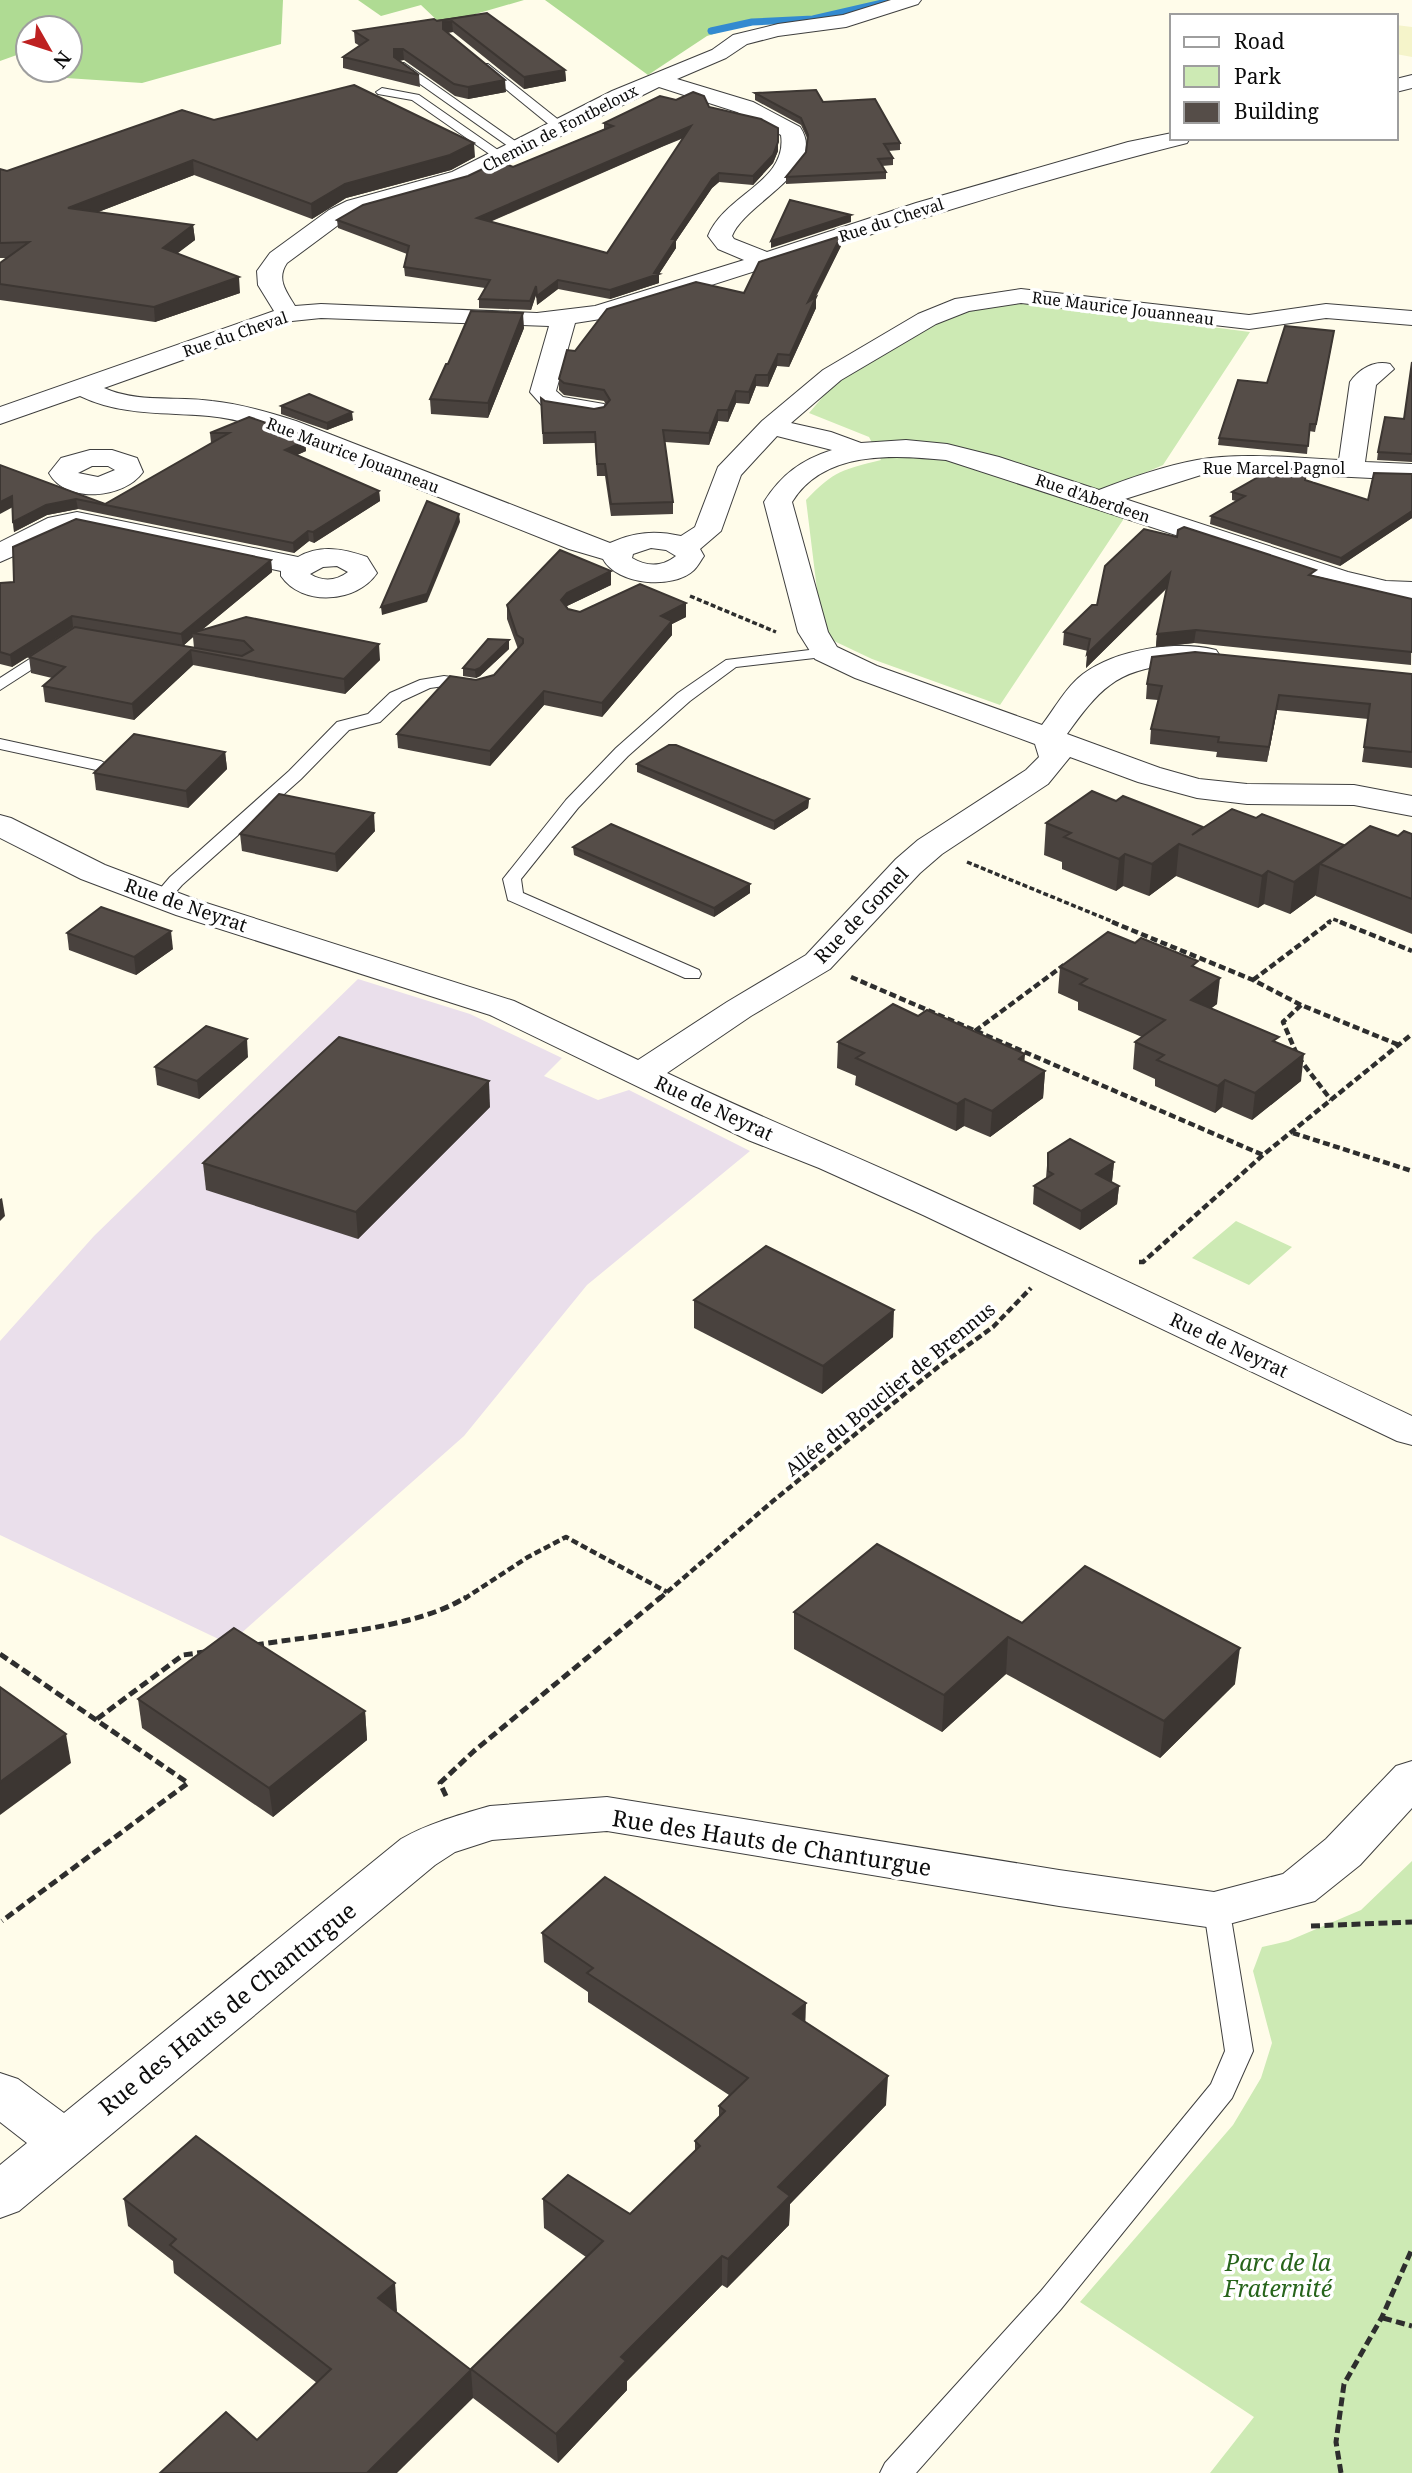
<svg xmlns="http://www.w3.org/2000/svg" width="1412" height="2473" font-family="'Noto Serif',serif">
	<rect width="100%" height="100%" fill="#fffcea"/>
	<path fill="#eadfeb" d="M 358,979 L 470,1014 L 562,1058 L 544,1076 L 598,1100 L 629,1090 L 750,1151 L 587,1285 L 464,1436 L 229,1644 L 0,1535 L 0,1341 L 94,1236 Z"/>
	<path fill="#f5f4ca" d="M 1396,25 L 1412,27 L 1412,57 L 1396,54 Z"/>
	<g fill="#cdeab4">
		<path d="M 1018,302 L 1250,332 L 1163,465 L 1119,484 L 1123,520 L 1000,705 L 872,659 L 834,641 L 821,622 L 806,500 C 835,470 842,470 881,460 L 869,437 L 809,413 L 839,378 L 929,324 L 964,310 Z"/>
		<path d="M 1236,1221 L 1292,1247 L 1249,1285 L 1192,1258 Z"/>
		<path d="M 1412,1861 L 1412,2473 L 1210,2473 L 1254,2417 L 1080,2302 L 1233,2125 L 1261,2078 L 1272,2043 L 1253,1971 L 1262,1947 L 1288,1941 L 1361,1910 Z"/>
	</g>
	<g fill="#afdb93">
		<path d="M 0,0 L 283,0 L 281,44 L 142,83 L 66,78 L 57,70 L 70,70 L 70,28 L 28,28 L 28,51 L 0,61 Z"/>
		<path d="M 358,0 L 524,0 L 441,24 L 421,5 L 381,16 Z"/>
		<path d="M 545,0 L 910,0 L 864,6 L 813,19 L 752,22 L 707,36 L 648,75 Z"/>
	</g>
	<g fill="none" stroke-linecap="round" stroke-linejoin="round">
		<path stroke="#338ad0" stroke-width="7" d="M 711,31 L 752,22 L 813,19 L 895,0"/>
		<g stroke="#3f3f3f" stroke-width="2">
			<g id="service">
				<path d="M 396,63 L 404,63 L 525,148 L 515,151 L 396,67 Z"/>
				<path d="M 480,64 L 488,64 L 565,125 L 565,131 L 557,131 L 480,68 Z"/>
				<path d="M 382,88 L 419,95 L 508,157 L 498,160 L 412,100 L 378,94 L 376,92 Z"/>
				<path d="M 53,644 L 61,649 L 59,652 L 0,690 L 0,678 Z"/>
				<path d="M 826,648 L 834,653 L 832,656 L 736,667 L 690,701 L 628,756 L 578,808 L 521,879 L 523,893 L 699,970 L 701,974 L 699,978 L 685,978 L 508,900 L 503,879 L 566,800 L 616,748 L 678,693 L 726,660 Z"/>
				<path d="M 444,676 L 473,680 L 481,685 L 473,690 L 444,686 L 430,688 L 402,701 L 380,722 L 349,730 L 301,779 L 182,885 L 167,902 L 155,902 L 152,898 L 170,877 L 289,771 L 337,722 L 368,714 L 390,693 L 420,680 Z"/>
				<path d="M 0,739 L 101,761 L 110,766 L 101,771 L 0,749 Z"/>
				<path d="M 1214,1900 L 1223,1903 L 1232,1924 L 1253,2051 L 1232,2098 L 1061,2309 L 916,2473 L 880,2473 L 885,2463 L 1041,2291 L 1211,2084 L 1225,2051 L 1206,1924 L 1201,1910 L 1205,1903 Z"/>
			</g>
		</g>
		<g stroke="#3f3f3f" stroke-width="2">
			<g id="minor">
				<path d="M 891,0 L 921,0 L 918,4 L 846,27 L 778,36 L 747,44 L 726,58 L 677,79 L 753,102 L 800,127 C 829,170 744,203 732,236 L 734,239 L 767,252 L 916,203 L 1128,142 L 1172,133 L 1172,138 L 1190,138 L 1187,143 C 991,192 800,258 607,318 L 575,323 L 556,391 L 563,397 L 604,404 L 608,410 L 604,416 L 595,418 L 546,410 L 530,392 L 549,326 L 321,318 L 292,321 L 104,388 C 137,403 176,396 212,401 C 241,404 268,412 296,421 L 610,543 C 634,532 655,530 681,536 L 695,527 L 718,467 L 762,421 L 823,370 L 918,314 L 955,299 L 1021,289 L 1249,315 L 1326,304 L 1412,311 L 1412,325 L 1326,318 L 1249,329 L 1021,303 L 969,311 L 936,324 L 841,380 L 791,423 L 831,432 L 861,443 L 906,440 L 947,444 L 999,457 L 1099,490 C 1130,478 1164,466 1197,460 C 1239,452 1296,458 1339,460 L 1350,382 C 1359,369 1374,360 1390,364 L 1394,369 L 1376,385 L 1365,462 L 1412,464 L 1412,480 L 1268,473 L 1201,475 L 1125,499 L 1348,572 L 1386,581 L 1412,582 L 1412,600 L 1386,599 L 1329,585 L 946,460 C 894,455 824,450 792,502 L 828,632 L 837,647 L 877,666 L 1042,725 C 1055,708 1066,687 1083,674 C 1117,649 1176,640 1216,650 L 1220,656 L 1216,662 C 1201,666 1187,664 1172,665 C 1116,669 1098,691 1067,734 L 1160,768 L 1199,779 L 1247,784 L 1354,785 L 1412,796 L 1412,816 L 1354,805 L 1247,804 L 1197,798 L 1138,782 L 1070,757 L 1048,784 L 942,854 L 920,873 L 830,969 L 751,1016 L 667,1073 C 759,1117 854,1155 947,1198 C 1103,1269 1257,1343 1412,1416 L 1412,1445 L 1397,1441 L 923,1215 L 819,1168 L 748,1140 L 490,1015 L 176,915 L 81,879 L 0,838 L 0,815 L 11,818 L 105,865 L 200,901 L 514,1001 L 638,1060 L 727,1002 L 806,955 L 896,859 L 918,840 L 1026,770 L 1039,757 L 1035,744 L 855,678 L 815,659 L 798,632 L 764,502 C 781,475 801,460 832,450 L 777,436 L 741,475 L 721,531 L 700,549 L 704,556 C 701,560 698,566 694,570 C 673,590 617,585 603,559 L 569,549 L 278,433 C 255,425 233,418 209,416 C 164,412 122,416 80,396 L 0,424 L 0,407 L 274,311 L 258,285 L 257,271 L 270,253 L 329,210 L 347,201 L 452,172 L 612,91 L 712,50 L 733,35 L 778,24 L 843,15 ZM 659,87 L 737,112 L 781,135 C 788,182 725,194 708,236 L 718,249 L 744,260 L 595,306 L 537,313 L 321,304 L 295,306 C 286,291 276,279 287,263 L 345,220 L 363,211 L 468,182 ZM 651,548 L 666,550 L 676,556 C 662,567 647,567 632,558 L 633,554 Z"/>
				<path d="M 1412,75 L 1412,88 L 1396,92 L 1396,79 Z"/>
				<path d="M 90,450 L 112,450 L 137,458 L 143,472 C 124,499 66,504 49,473 L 61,458 ZM 92,466 L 108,466 L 115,470 L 98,477 L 78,473 Z"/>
				<path d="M 77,512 L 298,557 C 321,544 344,549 367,557 L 377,573 C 357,603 302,607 281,576 L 281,571 L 77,528 L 0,562 L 0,542 L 48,518 ZM 337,566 L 348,572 C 336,581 323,582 310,574 L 323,567 Z"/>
				<path d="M 1412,1761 L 1412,1808 L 1360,1865 L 1315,1901 L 1214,1928 L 1059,1906 L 607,1831 L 492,1840 L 455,1852 L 435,1865 L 19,2211 L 0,2218 L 0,2165 L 27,2143 L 0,2122 L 0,2073 L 18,2079 L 64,2113 L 401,1839 C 429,1823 459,1815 490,1806 L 607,1797 L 1059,1870 L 1214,1892 L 1283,1874 L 1326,1839 L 1396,1766 Z"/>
			</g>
		</g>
		<g stroke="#2e2e2e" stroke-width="3.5" stroke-dasharray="5 2.5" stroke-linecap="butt">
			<path d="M 690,596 L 776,632"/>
			<path d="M 967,862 L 1116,923"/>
			<path d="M 1327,923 L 1333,919 L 1344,923"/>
		</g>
		<g stroke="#2e2e2e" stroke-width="4.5" stroke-dasharray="7 3.5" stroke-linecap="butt">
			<path d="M 1112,922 L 1253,980 L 1301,1005 L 1399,1045"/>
			<path d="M 1340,922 L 1412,951"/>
			<path d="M 851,977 L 1263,1155"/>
			<path d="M 1253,980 L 1330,922"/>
			<path d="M 1301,1005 L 1283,1022 L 1298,1057 L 1331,1100"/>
			<path d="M 975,1031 L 1064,965"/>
			<path d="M 1293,1133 L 1412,1171"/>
			<path d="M 1139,1262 L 1143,1262 L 1263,1155 L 1412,1034"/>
			<path d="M 464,1599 L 528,1557 L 566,1537 L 667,1592"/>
			<path d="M 659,1599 L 773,1501 L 938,1367 L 993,1327 L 1031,1288"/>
		</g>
		<g stroke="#2e2e2e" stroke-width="5" stroke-dasharray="9 4.5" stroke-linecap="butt">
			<path d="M 255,1645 C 315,1635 417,1629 466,1597"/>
			<path d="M 0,1654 L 188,1783 L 2,1921"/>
			<path d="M 97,1719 L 183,1655 L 205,1652"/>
			<path d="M 446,1796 L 440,1783 L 474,1751 L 661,1597"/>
			<path d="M 1311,1926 L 1412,1922"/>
			<path d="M 1383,2318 L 1412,2326"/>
			<path d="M 1341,2473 L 1336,2442 L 1344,2384 L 1382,2317 L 1412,2249"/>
		</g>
		<use href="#service" fill="#fff" fill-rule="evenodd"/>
		<use href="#minor" fill="#fff" fill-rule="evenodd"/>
	</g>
	<g fill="#49423e" fill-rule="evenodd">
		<path d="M 487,13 L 565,70 L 566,81 L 524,89 L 453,32 L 447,33 L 506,92 L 468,99 L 455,96 L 404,60 L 399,61 L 419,75 L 420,87 L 343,68 L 343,57 L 360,46 L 355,43 L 354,31 Z"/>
		<path d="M 755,93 L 823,102 L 900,143 L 900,150 L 888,151 L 893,158 L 893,165 L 882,166 L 886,172 L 886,179 L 786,184 L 786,177 L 806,152 L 808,140 L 801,125 L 755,100 Z"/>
		<path d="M 709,107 L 778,128 L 778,151 L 773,163 L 753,185 L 719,182 L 712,188 L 676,241 L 676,248 L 659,274 L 659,283 L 610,299 L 558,289 L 537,305 L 536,295 L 531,310 L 479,308 L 479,299 L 485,288 L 405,276 L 404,267 L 407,254 L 338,228 L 337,220 L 513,167 L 604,129 L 604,123 ZM 684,138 L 607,253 L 490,222 L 664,146 Z"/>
		<path d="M 214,120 L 475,157 L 451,170 L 346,198 L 312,219 L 194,175 L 98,212 L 193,225 L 195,240 L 177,253 L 240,293 L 155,322 L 0,300 L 0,263 L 7,258 L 0,258 L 0,169 L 7,171 Z"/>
		<path d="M 841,246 L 816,297 L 816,308 L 789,367 L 777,366 L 768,387 L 756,386 L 749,404 L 736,403 L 728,422 L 718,421 L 709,445 L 665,442 L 673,502 L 673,514 L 611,516 L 605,476 L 597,476 L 595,443 L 543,444 L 541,398 L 545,401 L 594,409 L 604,407 L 606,405 L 604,401 L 564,395 L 559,390 L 559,379 L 575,351 L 744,293 Z"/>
		<path d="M 524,328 L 488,418 L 431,414 L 430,399 L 448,364 Z"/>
		<path d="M 1333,338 L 1315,432 L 1309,431 L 1307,454 L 1218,445 L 1219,438 L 1267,383 Z"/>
		<path d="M 1412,362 L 1412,462 L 1377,460 L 1378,452 L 1404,419 Z"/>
		<path d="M 281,406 L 353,420 L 327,430 L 281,414 Z"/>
		<path d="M 210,433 L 296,437 L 305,441 L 306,451 L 297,455 L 379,491 L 380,501 L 314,543 L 309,541 L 294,553 L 78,509 L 47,515 L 14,532 L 12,507 L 0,465 L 105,504 L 213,443 L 211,443 Z"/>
		<path d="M 1412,474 L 1412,518 L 1340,566 L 1210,524 L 1211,516 L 1236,501 L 1232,500 L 1232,492 L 1305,480 L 1368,500 Z"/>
		<path d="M 271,560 L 272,572 L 202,630 L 380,660 L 345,694 L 193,665 L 134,720 L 45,702 L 43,686 L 52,678 L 31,673 L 29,657 L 75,628 L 12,667 L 0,664 L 0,583 ZM 193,637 L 194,648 L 183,646 Z"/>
		<path d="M 1105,566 L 1316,576 L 1412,599 L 1411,665 L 1194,643 L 1156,647 L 1157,634 L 1167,588 L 1086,668 L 1088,651 L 1063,645 L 1064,632 L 1097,605 Z"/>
		<path d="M 611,571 L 611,585 L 567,606 L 568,609 L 580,612 L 686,617 L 672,624 L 672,635 L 602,717 L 544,705 L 490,766 L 398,748 L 397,734 L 476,680 L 494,675 L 518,649 L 507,619 L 507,605 Z"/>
		<path d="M 509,640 L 509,649 L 480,676 L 476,678 L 463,676 L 463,668 Z"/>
		<path d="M 1412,674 L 1412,768 L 1362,762 L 1368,719 L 1277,710 L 1267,762 L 1216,757 L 1217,752 L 1150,744 L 1151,729 L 1158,700 L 1146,699 L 1147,684 Z"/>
		<path d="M 225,752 L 227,769 L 188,808 L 96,790 L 94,773 Z"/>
		<path d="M 637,764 L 809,799 L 808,808 L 774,830 L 637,772 Z"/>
		<path d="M 1116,801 L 1203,827 L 1256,818 L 1344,845 L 1412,834 L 1412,934 L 1316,896 L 1316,895 L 1290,914 L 1264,904 L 1258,908 L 1176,876 L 1149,896 L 1123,886 L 1116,891 L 1062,869 L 1062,862 L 1044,855 L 1046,823 Z"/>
		<path d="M 375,831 L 337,872 L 242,851 L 240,834 Z"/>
		<path d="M 573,847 L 750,884 L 750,893 L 714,917 L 574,855 Z"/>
		<path d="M 67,933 L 173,949 L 136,975 L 69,950 Z"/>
		<path d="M 1135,943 L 1197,968 L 1217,1004 L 1211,1008 L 1278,1044 L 1301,1081 L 1252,1120 L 1222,1107 L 1215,1113 L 1155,1086 L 1155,1079 L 1133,1069 L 1135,1042 L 1142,1037 L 1078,1010 L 1078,1002 L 1058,993 L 1060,967 Z"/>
		<path d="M 838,1042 L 1024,1062 L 1045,1071 L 1043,1098 L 990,1137 L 964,1126 L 956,1131 L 855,1085 L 856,1076 L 837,1068 Z"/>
		<path d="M 248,1057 L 199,1099 L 157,1085 L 155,1067 Z"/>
		<path d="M 490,1107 L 358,1239 L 206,1190 L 203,1163 Z"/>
		<path d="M 1048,1153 L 1114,1162 L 1112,1181 L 1111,1182 L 1119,1186 L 1117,1204 L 1080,1230 L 1033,1204 L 1034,1186 L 1046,1178 Z"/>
		<path d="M 694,1300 L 893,1337 L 822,1394 L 694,1328 Z"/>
		<path d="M 794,1612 L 1022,1623 L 1235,1684 L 1160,1758 L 1006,1674 L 942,1732 L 794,1649 Z"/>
		<path d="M 138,1699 L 365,1711 L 367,1740 L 273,1817 L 142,1728 Z"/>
		<path d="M 542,1933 L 806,2022 L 886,2105 L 790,2204 L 789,2225 L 727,2288 L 722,2285 L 627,2381 L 627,2390 L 558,2463 L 473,2398 L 257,2440 L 317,2383 L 174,2273 L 173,2261 L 128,2226 L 124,2199 L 397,2311 L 396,2312 L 471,2370 L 471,2369 L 586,2257 L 544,2228 L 543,2199 L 630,2214 L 695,2151 L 695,2141 L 719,2118 L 719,2106 L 729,2095 L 588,2002 L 588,1992 L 544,1962 Z"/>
	</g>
	<g fill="#3c3632">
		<path d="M 452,21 L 453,32 L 443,33 L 443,22 Z"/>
		<path d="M 394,49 L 403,49 L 404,60 L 394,61 Z"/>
		<path d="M 565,70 L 566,81 L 524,89 L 524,77 Z"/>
		<path d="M 505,80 L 506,92 L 468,99 L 468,87 Z"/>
		<path d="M 691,126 L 691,134 L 477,227 L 477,218 Z"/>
		<path d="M 778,142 L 778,151 L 773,163 L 753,185 L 753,176 Z"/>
		<path d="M 474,143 L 475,157 L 451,170 L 346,198 L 312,219 L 311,204 L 345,184 Z"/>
		<path d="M 193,160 L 194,175 L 70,223 L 68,208 Z"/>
		<path d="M 719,173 L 719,182 L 712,188 L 676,241 L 676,248 L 659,274 L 659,283 L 610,299 L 610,290 L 672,239 L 712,179 Z"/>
		<path d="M 851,215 L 851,222 L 771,248 L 771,241 Z"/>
		<path d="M 193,225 L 195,240 L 165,263 L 163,248 Z"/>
		<path d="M 841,236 L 841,246 L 807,313 L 808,302 Z"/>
		<path d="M 239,277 L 240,293 L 155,322 L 154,307 Z"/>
		<path d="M 558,280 L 558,289 L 537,305 L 537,296 Z"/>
		<path d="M 536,286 L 536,295 L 531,310 L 530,301 Z"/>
		<path d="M 816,297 L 816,308 L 789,367 L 790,355 Z"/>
		<path d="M 523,313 L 524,328 L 488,418 L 488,403 Z"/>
		<path d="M 778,354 L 777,366 L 768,387 L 768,375 Z"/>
		<path d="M 756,375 L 756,386 L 749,404 L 749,392 Z"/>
		<path d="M 736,391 L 736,403 L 728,422 L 728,410 Z"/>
		<path d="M 718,410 L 718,421 L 709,445 L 709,433 Z"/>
		<path d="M 352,412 L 353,420 L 327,430 L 327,423 Z"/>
		<path d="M 305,441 L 306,451 L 286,460 L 285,450 Z"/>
		<path d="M 379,491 L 380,501 L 314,543 L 313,532 Z"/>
		<path d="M 12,496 L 13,507 L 0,514 L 0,502 Z"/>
		<path d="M 76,499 L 78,509 L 47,515 L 14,532 L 13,522 L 46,505 Z"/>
		<path d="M 1412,511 L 1412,518 L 1340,566 L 1341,558 Z"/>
		<path d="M 459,514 L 460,522 L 427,602 L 382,615 L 381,607 Z"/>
		<path d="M 308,531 L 309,541 L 294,553 L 293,543 Z"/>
		<path d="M 271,560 L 272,572 L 198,633 L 192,633 L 193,637 L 183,646 L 181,634 Z"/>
		<path d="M 611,571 L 611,585 L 567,606 L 561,614 L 561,600 L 567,593 Z"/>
		<path d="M 1170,573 L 1169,586 L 1086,668 L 1087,654 Z"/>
		<path d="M 686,603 L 686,617 L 672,624 L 672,635 L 602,717 L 602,703 L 661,616 Z"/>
		<path d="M 72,616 L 73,627 L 12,667 L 10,655 Z"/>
		<path d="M 1196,630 L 1194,643 L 1156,647 L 1157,634 Z"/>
		<path d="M 509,640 L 509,649 L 480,676 L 476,678 L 475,670 Z"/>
		<path d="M 379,644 L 380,660 L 345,694 L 344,679 Z"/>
		<path d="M 191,650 L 193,665 L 134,720 L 132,704 Z"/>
		<path d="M 544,691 L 544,705 L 490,766 L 490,751 Z"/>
		<path d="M 1279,695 L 1277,710 L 1267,762 L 1269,747 Z"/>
		<path d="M 225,752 L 227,769 L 188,808 L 186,791 Z"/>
		<path d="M 809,799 L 808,808 L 774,830 L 774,821 Z"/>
		<path d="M 374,813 L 375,831 L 337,872 L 335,854 Z"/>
		<path d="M 1179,844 L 1176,876 L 1149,896 L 1152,864 Z"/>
		<path d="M 1344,845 L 1320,864 L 1316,895 L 1290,914 L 1294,882 Z"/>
		<path d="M 1125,854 L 1123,886 L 1116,891 L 1119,859 Z"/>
		<path d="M 1268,871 L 1264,904 L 1258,908 L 1262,876 Z"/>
		<path d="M 750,884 L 750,893 L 714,917 L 714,908 Z"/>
		<path d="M 171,931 L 173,949 L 136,975 L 134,957 Z"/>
		<path d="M 1220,978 L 1217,1004 L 1188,1026 L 1191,1000 Z"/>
		<path d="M 247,1039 L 248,1057 L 199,1099 L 197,1081 Z"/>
		<path d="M 1025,1054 L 1023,1081 L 1019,1059 Z"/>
		<path d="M 1304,1054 L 1301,1081 L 1252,1120 L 1255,1093 Z"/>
		<path d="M 1045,1071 L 1043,1098 L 990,1137 L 992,1111 Z"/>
		<path d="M 1225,1080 L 1222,1107 L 1215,1113 L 1218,1086 Z"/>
		<path d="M 489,1081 L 490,1107 L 358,1239 L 356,1212 Z"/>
		<path d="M 965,1099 L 964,1126 L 956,1131 L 957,1104 Z"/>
		<path d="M 1114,1162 L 1112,1181 L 1095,1192 L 1096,1174 Z"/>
		<path d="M 1119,1186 L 1117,1204 L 1080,1230 L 1081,1211 Z"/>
		<path d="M 2,1198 L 5,1216 L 0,1221 L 0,1199 Z"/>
		<path d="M 894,1310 L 893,1337 L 822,1394 L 823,1366 Z"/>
		<path d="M 1008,1637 L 1006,1674 L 942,1732 L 944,1695 Z"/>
		<path d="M 1240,1648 L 1235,1684 L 1160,1758 L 1164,1721 Z"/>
		<path d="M 365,1711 L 367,1740 L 273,1817 L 269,1788 Z"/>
		<path d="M 66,1734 L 71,1763 L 0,1815 L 0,1782 Z"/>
		<path d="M 806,2003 L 805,2033 L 793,2014 Z"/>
		<path d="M 888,2076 L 886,2105 L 790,2204 L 789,2225 L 727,2288 L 728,2259 L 778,2187 Z"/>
		<path d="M 722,2256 L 722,2285 L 627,2381 L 627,2390 L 558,2463 L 556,2434 L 621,2357 Z"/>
		<path d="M 395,2283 L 397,2311 L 380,2326 L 378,2298 Z"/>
		<path d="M 471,2370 L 473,2398 L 397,2473 L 367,2473 Z"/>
	</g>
	<g fill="#554d48" stroke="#3c3632" stroke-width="2" fill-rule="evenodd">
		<path d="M 487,13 L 565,70 L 524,77 L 452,21 L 443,22 L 443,29 L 505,80 L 468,87 L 454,84 L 403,49 L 394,49 L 394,57 L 419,75 L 343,57 L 368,40 L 354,31 L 434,19 L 437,21 Z"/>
		<path d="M 354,85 L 474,143 L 450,155 L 345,184 L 311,204 L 193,160 L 68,208 L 193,225 L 163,248 L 239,277 L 154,307 L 0,284 L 0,263 L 29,242 L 0,243 L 0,169 L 7,171 L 182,110 L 214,120 Z"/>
		<path d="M 816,90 L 823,102 L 875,99 L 900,143 L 884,144 L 893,158 L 878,159 L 886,172 L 786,177 L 806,152 L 808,135 L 801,118 L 755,93 Z"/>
		<path d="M 693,92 L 704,96 L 709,107 L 761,119 L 778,128 L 778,142 L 773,155 L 753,176 L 719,173 L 712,179 L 672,239 L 676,239 L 654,273 L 659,274 L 610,290 L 558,280 L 537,296 L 536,286 L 530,301 L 479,299 L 490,280 L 404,267 L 409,246 L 337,220 L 363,205 L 468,176 L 499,161 L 513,167 L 613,126 L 604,123 L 660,96 L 676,100 ZM 691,126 L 607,253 L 477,218 L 663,138 Z"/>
		<path d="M 790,200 L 851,215 L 771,241 Z"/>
		<path d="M 841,236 L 808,302 L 816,297 L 790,355 L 778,354 L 768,375 L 756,375 L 749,392 L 736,391 L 728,410 L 718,410 L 709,433 L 663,430 L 673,502 L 611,504 L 605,464 L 597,464 L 595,432 L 543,433 L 541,398 L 545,401 L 594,409 L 604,407 L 610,400 L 604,390 L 564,383 L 559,379 L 567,350 L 575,351 L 607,309 L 696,282 L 744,293 L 759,262 Z"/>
		<path d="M 471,311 L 523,313 L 488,403 L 430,399 L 446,364 L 448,364 Z"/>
		<path d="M 1285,326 L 1334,331 L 1316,424 L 1310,424 L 1308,446 L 1219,438 L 1238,380 L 1267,383 Z"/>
		<path d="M 1412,362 L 1412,454 L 1378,452 L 1385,417 L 1404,419 Z"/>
		<path d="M 309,394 L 352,412 L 327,423 L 281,406 Z"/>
		<path d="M 249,417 L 296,433 L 291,435 L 305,441 L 285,450 L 379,491 L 313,532 L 308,531 L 293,543 L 76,499 L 46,505 L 13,522 L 12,496 L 0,502 L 0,465 L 105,504 L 229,433 L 210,433 Z"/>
		<path d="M 1274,468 L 1306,470 L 1305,480 L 1368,500 L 1374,473 L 1412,474 L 1412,511 L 1341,558 L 1211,516 L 1245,496 L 1232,492 Z"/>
		<path d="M 427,501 L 459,514 L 427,594 L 381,607 Z"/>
		<path d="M 76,519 L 271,560 L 181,634 L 72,616 L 10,655 L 0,652 L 0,583 L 14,582 L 13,547 Z"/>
		<path d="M 1184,527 L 1316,570 L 1309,575 L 1412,599 L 1412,652 L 1196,630 L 1157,634 L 1170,573 L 1087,654 L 1090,639 L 1064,632 L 1092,605 L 1097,605 L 1105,566 L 1144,529 L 1177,537 L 1178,530 Z"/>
		<path d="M 560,550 L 611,571 L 567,593 L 561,600 L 568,609 L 580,612 L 640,584 L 686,603 L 661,616 L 672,621 L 602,703 L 544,691 L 490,751 L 397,734 L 450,676 L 476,680 L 494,675 L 523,643 L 523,639 L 517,635 L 507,605 Z"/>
		<path d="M 246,617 L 379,644 L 344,679 L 191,650 L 132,704 L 43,686 L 65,667 L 29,657 L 75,627 L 242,656 L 253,650 L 244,641 L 192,633 Z"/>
		<path d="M 488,639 L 509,640 L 480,668 L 475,670 L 463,668 Z"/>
		<path d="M 1195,652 L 1412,674 L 1412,752 L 1364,747 L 1370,704 L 1279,695 L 1269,747 L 1218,742 L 1219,737 L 1151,729 L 1162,686 L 1147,684 L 1152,657 Z"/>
		<path d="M 134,734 L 225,752 L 186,791 L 94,773 Z"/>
		<path d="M 669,745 L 676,745 L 809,799 L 774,821 L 637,764 Z"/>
		<path d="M 1092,791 L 1116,801 L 1123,796 L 1203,827 L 1192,835 L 1232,809 L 1256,818 L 1262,814 L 1344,845 L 1294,882 L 1268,871 L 1262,876 L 1179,844 L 1152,864 L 1125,854 L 1119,859 L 1064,837 L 1071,833 L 1046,823 Z"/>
		<path d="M 279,794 L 374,813 L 335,854 L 240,834 Z"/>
		<path d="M 611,824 L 750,884 L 714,908 L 573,847 Z"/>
		<path d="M 1370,826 L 1398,836 L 1404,831 L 1412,834 L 1412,899 L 1320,864 Z"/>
		<path d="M 101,907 L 171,931 L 134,957 L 67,933 Z"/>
		<path d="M 1108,932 L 1135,943 L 1141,938 L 1198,961 L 1192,966 L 1220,978 L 1191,1000 L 1279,1037 L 1273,1041 L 1304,1054 L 1255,1093 L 1225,1080 L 1218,1086 L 1157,1060 L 1164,1055 L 1135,1042 L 1165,1020 L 1080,984 L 1087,979 L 1060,967 Z"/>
		<path d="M 893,1004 L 918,1016 L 927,1010 L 1025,1054 L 1019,1059 L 1045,1071 L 992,1111 L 965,1099 L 957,1104 L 856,1058 L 864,1053 L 838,1042 Z"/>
		<path d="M 206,1026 L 247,1039 L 197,1081 L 155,1067 Z"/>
		<path d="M 339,1037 L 489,1081 L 356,1212 L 203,1163 Z"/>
		<path d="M 1070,1139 L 1114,1162 L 1096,1174 L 1119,1186 L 1081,1211 L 1034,1186 L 1053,1174 L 1048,1171 L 1048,1153 Z"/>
		<path d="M 766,1246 L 894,1310 L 823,1366 L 694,1300 Z"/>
		<path d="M 877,1544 L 1022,1623 L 1085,1566 L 1240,1648 L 1164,1721 L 1008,1637 L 944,1695 L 794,1612 Z"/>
		<path d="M 234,1628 L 365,1711 L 269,1788 L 138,1699 Z"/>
		<path d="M 0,1687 L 66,1734 L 0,1782 Z"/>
		<path d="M 605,1877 L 806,2003 L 793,2014 L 888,2076 L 778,2187 L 790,2196 L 728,2259 L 722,2256 L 621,2357 L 626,2361 L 556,2434 L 471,2369 L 603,2241 L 543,2199 L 568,2175 L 630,2214 L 700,2146 L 695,2141 L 725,2111 L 719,2106 L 748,2078 L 587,1973 L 593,1968 L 542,1933 Z"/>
		<path d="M 196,2136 L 395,2283 L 378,2298 L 471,2370 L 367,2473 L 160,2473 L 226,2412 L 257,2440 L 331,2369 L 170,2245 L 176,2239 L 124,2199 Z"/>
	</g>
	<g text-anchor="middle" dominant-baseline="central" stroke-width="7" stroke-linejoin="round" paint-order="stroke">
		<g font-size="16" fill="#0c0c0c" stroke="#fff">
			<text transform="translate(560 128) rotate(-27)">Chemin de Fontbeloux</text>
			<text transform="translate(891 220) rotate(-18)">Rue du Cheval</text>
			<text transform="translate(1123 308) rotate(7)">Rue Maurice Jouanneau</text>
			<text transform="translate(235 334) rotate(-19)">Rue du Cheval</text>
			<text transform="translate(353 455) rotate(21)">Rue Maurice Jouanneau</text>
			<text x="1274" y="468">Rue Marcel Pagnol</text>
			<text transform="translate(1093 498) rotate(19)">Rue d'Aberdeen</text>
		</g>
		<g font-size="19" fill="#0c0c0c" stroke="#fff">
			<text transform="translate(186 905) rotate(19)">Rue de Neyrat</text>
			<text transform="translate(861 915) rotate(-46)">Rue de Gomel</text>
			<text transform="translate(714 1108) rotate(25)">Rue de Neyrat</text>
			<text transform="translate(1229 1345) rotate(25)">Rue de Neyrat</text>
			<text transform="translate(890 1389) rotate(-39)">Allée du Bouclier de Brennus</text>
		</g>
		<g font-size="23" fill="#0c0c0c" stroke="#fff">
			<text transform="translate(772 1842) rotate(9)">Rue des Hauts de Chanturgue</text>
			<text transform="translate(227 2008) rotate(-39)">Rue des Hauts de Chanturgue</text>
		</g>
		<g font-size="23" font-style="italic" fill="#27641b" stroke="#fff">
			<text x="1278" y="2262">Parc de la<tspan x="1278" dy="26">Fraternité</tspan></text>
		</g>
	</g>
	<rect x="1170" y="14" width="228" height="126" fill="#ffffff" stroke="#9e9e9e" stroke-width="2"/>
	<rect x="1184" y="37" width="35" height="10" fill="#ffffff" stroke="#9e9e9e" stroke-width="2"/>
	<text x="1234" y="49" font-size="21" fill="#0c0c0c">Road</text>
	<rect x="1184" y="66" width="35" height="21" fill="#cdeab4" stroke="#9e9e9e" stroke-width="2"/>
	<text x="1234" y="84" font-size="21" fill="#0c0c0c">Park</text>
	<rect x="1184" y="102" width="35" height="21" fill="#554d48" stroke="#9e9e9e" stroke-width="2"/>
	<text x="1234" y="119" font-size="21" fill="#0c0c0c">Building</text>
	<g transform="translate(49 49) rotate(129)"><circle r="33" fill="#ffffff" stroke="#9e9e9e" stroke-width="2"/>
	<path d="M0-5L12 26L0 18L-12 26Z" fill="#be2121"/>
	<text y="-10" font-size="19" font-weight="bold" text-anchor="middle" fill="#0c0c0c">N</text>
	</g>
</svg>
